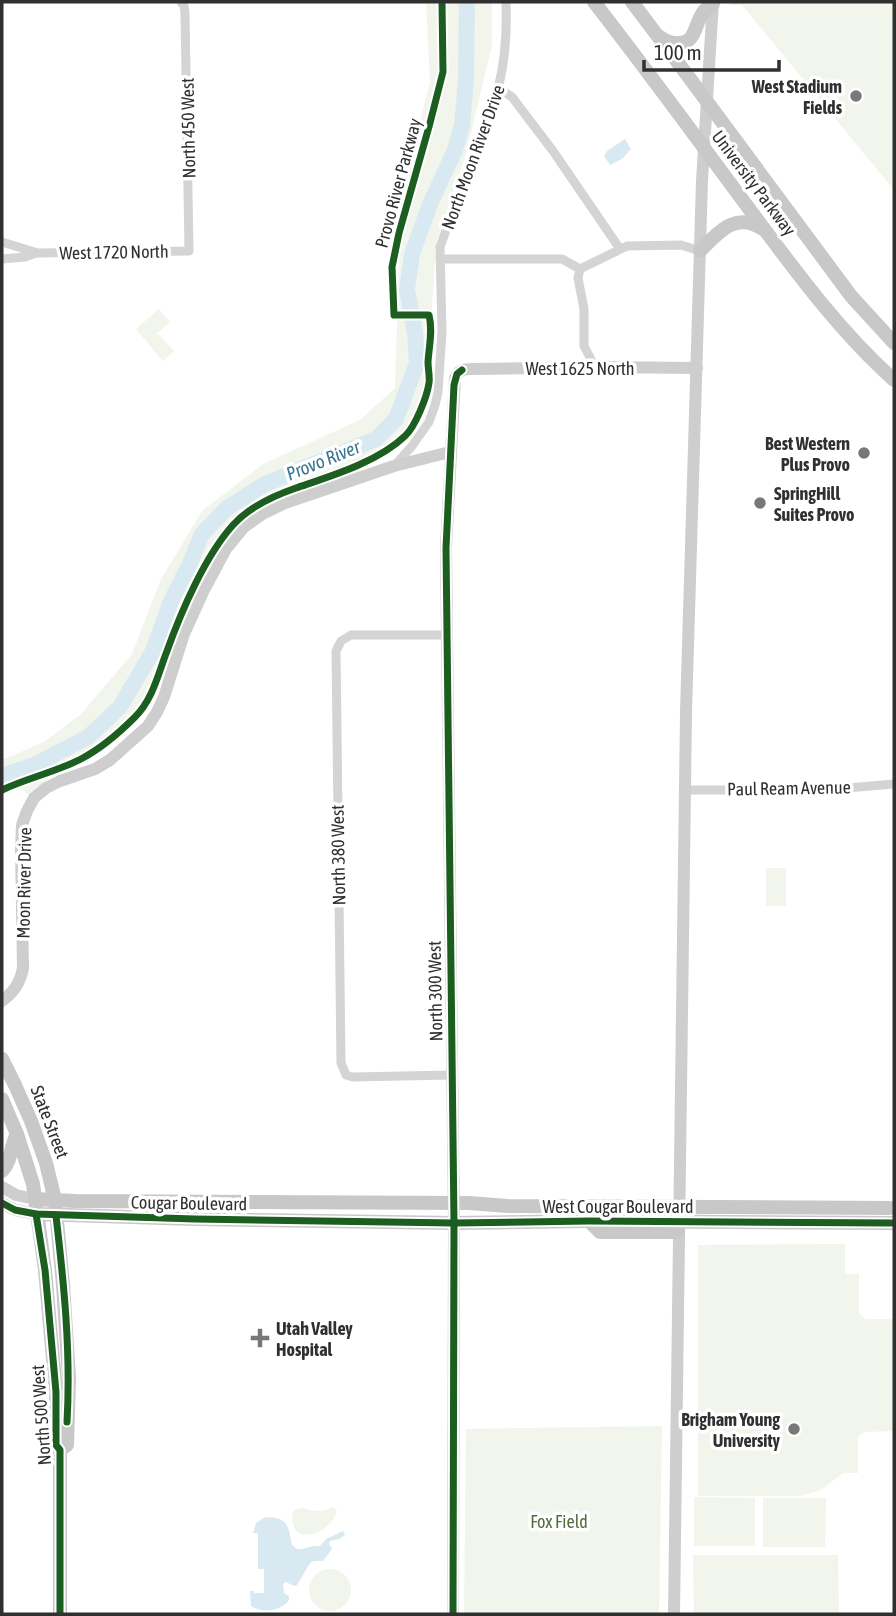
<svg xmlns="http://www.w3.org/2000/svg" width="896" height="1616" font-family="'Asap Condensed',sans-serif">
	<rect width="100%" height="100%" fill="#fff"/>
	<g fill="#f1f5ec">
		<path d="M 426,2 L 492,2 L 492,45 L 466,154 L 436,243 L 428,370 L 423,415 L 408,435 L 385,452 L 314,482 L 279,494 L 249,510 L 235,522 L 218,542 L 179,620 L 150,700 L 137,716 L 121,730 L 102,745 L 48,779 L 30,796 L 16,784 L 2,796 L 2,760 L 44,742 L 81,714 L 132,654 L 161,579 L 202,511 L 263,464 L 360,420 L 395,388 L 401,197 L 430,82 Z"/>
		<path d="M 728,2 L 737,2 L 740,4 L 739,2 L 894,2 L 894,190 L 742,5 L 730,5 Z"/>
		<path d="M 159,309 L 170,322 L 154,336 L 158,334 L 174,351 L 163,361 L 136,329 Z"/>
		<rect x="766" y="868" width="20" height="38"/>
		<path d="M 845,1244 L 845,1274 L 859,1274 L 859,1313 L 865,1319 L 894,1319 L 894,1431 L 864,1432 L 858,1437 L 858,1473 L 843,1473 L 821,1490 L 801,1496 L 698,1496 L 698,1245 Z"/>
		<path d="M 662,1426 L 659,1614 L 464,1614 L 466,1429 Z"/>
		<path d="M 694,1497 L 755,1498 L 755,1546 L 694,1546 Z"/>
		<path d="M 763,1498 L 826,1498 L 825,1547 L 763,1547 Z"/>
		<path d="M 333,1507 L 337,1510 C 331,1536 286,1549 293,1511 L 301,1508 C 312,1511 322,1513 333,1507 Z"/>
		<path d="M 693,1555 L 838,1555 L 839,1614 L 694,1614 Z"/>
		<circle cx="330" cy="1590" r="21"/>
	</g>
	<g fill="#d9e9f2">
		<path d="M 625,139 L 631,149 L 622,159 L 610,165 L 604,156 L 607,151 Z"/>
		<path d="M 265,1517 C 288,1517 288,1525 292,1545 L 297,1549 C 305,1550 311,1545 320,1546 L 326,1539 L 343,1531 L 345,1535 L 339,1539 L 330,1541 L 329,1544 L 332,1549 L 323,1561 L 314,1561 L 310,1563 L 297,1585 L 294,1586 L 286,1582 L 283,1584 L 284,1593 L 289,1596 L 289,1600 C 282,1611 262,1614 251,1606 L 250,1591 L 254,1591 L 254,1593 L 264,1593 L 264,1569 L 258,1569 L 258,1533 L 253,1533 L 256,1523 Z"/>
	</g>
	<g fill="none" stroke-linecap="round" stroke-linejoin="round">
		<path stroke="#d9e9f2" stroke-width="16" d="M 2,776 L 34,765 L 88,737 L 120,707 L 153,651 L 171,601 L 190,563 L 202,534 L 227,508 L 265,484 L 376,439 L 396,419 L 417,363 L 415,333 L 407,289 L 412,254 L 430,204 L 455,150 L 462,125 L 466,81 L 467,2"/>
		<g stroke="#d4d4d4" stroke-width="9">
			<path d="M 498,88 L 512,97 L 553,151 L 620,249"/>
			<path d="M 2,242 L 38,253 L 189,251 L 185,13 L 184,6 L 181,2"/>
			<path d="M 2,259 L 25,257 L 36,253"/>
			<path d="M 440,259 L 562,259 L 580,269 L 627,246 L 681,245 L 700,251"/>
			<path d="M 580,269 L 578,278 L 584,309 L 584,346 L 595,367"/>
			<path d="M 395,465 L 412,446 L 429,422 L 435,405 L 438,392 L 442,331 L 440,247 L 498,88 C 506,59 507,32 506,2"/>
			<path d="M 446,635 L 351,635 L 341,641 L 336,651 L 341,1063 L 346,1075 L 353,1077 L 452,1075"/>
			<path d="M 684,790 L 824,790 L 894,784"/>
		</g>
		<g stroke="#cecece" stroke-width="12">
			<path d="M 2,1001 C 14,992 20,983 23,968 L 21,849 L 22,825 L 27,811 L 34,798 L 46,788 L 60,781 L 95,769 L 110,760 L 148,726 L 157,712 L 164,697 L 184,634 L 203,592 L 226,549 L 244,527 L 264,513 L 285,503 L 394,466 L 450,452"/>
			<path d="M 2,1187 L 16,1195 L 35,1199"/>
			<path d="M 2,1203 L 15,1210 L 36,1214"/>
			<path d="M 453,1614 L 454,1223 L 446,548 L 455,378 C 458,370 464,369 472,369 L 595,367 L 697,368"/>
			<path d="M 674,1614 L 686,712 L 702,181 L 713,2"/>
		</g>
		<g stroke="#c8c8c8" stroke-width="14">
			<path d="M 594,2 C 647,70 698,140 750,210 C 794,269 839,331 894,380"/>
			<path d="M 632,2 L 685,72 L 851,296 L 894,343"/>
			<path d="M 660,37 C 665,41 670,43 676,43 C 697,45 694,23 704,11 C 706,9 710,6 713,4"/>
			<path d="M 700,251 C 719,232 735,211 763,229"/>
			<path d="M 2,1059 L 15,1085 L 31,1121 L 46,1163 L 55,1200 L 63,1285 L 69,1377 L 67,1445 L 60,1450"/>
			<path d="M 2,1099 L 17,1134 L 33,1184 L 45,1270 L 56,1392 L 56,1445 L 60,1450 L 60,1614"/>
			<path d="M 2,1171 C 12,1161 10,1146 17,1134"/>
			<path d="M 35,1199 L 75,1201 L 469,1203 L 508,1206 L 894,1208"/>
			<path d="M 36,1214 L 195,1219 L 454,1223 L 589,1221 L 894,1223"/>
			<path d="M 589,1221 L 600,1232 L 678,1232"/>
		</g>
		<g stroke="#fff" stroke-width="11">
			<g id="cycleway">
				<path d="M 2,790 C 27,778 56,772 81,759 C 100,749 119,733 135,717 C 153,699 158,674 167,651 C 181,612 205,556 233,525 C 249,507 273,496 296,488 C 331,476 378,462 405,436 C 415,427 427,397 429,383 C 430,377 428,369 428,362 C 429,346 433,331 429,315 L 394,315 L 392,267 L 399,233 L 430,123 L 443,72 L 442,2"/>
				<path d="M 2,1203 L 15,1210 L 36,1214 L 195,1219 L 454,1223 L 589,1221 L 894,1223"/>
				<path d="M 36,1214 L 45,1270 L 56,1392 L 56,1445 L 60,1450 L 60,1614"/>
				<path d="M 56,1216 C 64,1284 71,1353 67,1422"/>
				<path d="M 453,1614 L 454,1223 L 446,548 L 454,385 L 457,374 L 462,370"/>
			</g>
		</g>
		<use href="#cycleway" stroke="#1b5e20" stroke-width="7"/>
	</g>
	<g fill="#787878" stroke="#fff" stroke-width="2.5">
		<circle cx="856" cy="96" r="7"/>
		<circle cx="864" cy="453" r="7"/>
		<circle cx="760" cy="503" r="7"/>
		<path d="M256.5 1327.5h7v7h7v7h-7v7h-7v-7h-7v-7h7z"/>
		<circle cx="794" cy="1429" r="7"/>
	</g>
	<g text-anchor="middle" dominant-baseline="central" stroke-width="7" stroke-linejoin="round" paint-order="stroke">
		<g font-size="18" font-weight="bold" fill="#303030" stroke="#fff" text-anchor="end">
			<text x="842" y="86">West Stadium<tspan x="842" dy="21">Fields</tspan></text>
			<text x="850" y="443">Best Western<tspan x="850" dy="21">Plus Provo</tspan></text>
			<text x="774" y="493" text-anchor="start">SpringHill<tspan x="774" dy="21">Suites Provo</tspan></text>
			<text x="276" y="1328" text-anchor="start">Utah Valley<tspan x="276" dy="21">Hospital</tspan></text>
			<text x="780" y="1419">Brigham Young<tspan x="780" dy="21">University</tspan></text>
		</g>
		<g font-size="18" fill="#303030" stroke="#fff">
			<text transform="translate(188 128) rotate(-91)">North 450 West</text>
			<text transform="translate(473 157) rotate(-70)">North Moon River Drive</text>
			<text transform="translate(398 183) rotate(-75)">Provo River Parkway</text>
			<text transform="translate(754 183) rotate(53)">University Parkway</text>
			<text transform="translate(114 252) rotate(-1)">West 1720 North</text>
			<text x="580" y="368">West 1625 North</text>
			<text transform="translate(789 788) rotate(-1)">Paul Ream Avenue</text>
			<text transform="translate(338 855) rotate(-91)">North 380 West</text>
			<text transform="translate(24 883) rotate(-89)">Moon River Drive</text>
			<text transform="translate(435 991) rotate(-91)">North 300 West</text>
			<text transform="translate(50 1122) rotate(69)">State Street</text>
			<text transform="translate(189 1203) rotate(1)">Cougar Boulevard</text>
			<text x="618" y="1206">West Cougar Boulevard</text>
			<text transform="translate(41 1415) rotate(-94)">North 500 West</text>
		</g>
		<g font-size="18" fill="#546d3c" stroke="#fff">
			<text x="559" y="1521">Fox Field</text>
		</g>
		<g font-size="19" font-style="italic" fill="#3b7594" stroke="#fff">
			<text transform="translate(323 460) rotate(-22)">Provo River</text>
		</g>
	</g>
	<rect width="896" height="1616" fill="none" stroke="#303030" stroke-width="7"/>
	<path d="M644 60v10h135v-10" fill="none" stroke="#303030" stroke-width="3.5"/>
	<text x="654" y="60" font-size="21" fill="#303030" stroke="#ffffff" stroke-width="5" paint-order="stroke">100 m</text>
</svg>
